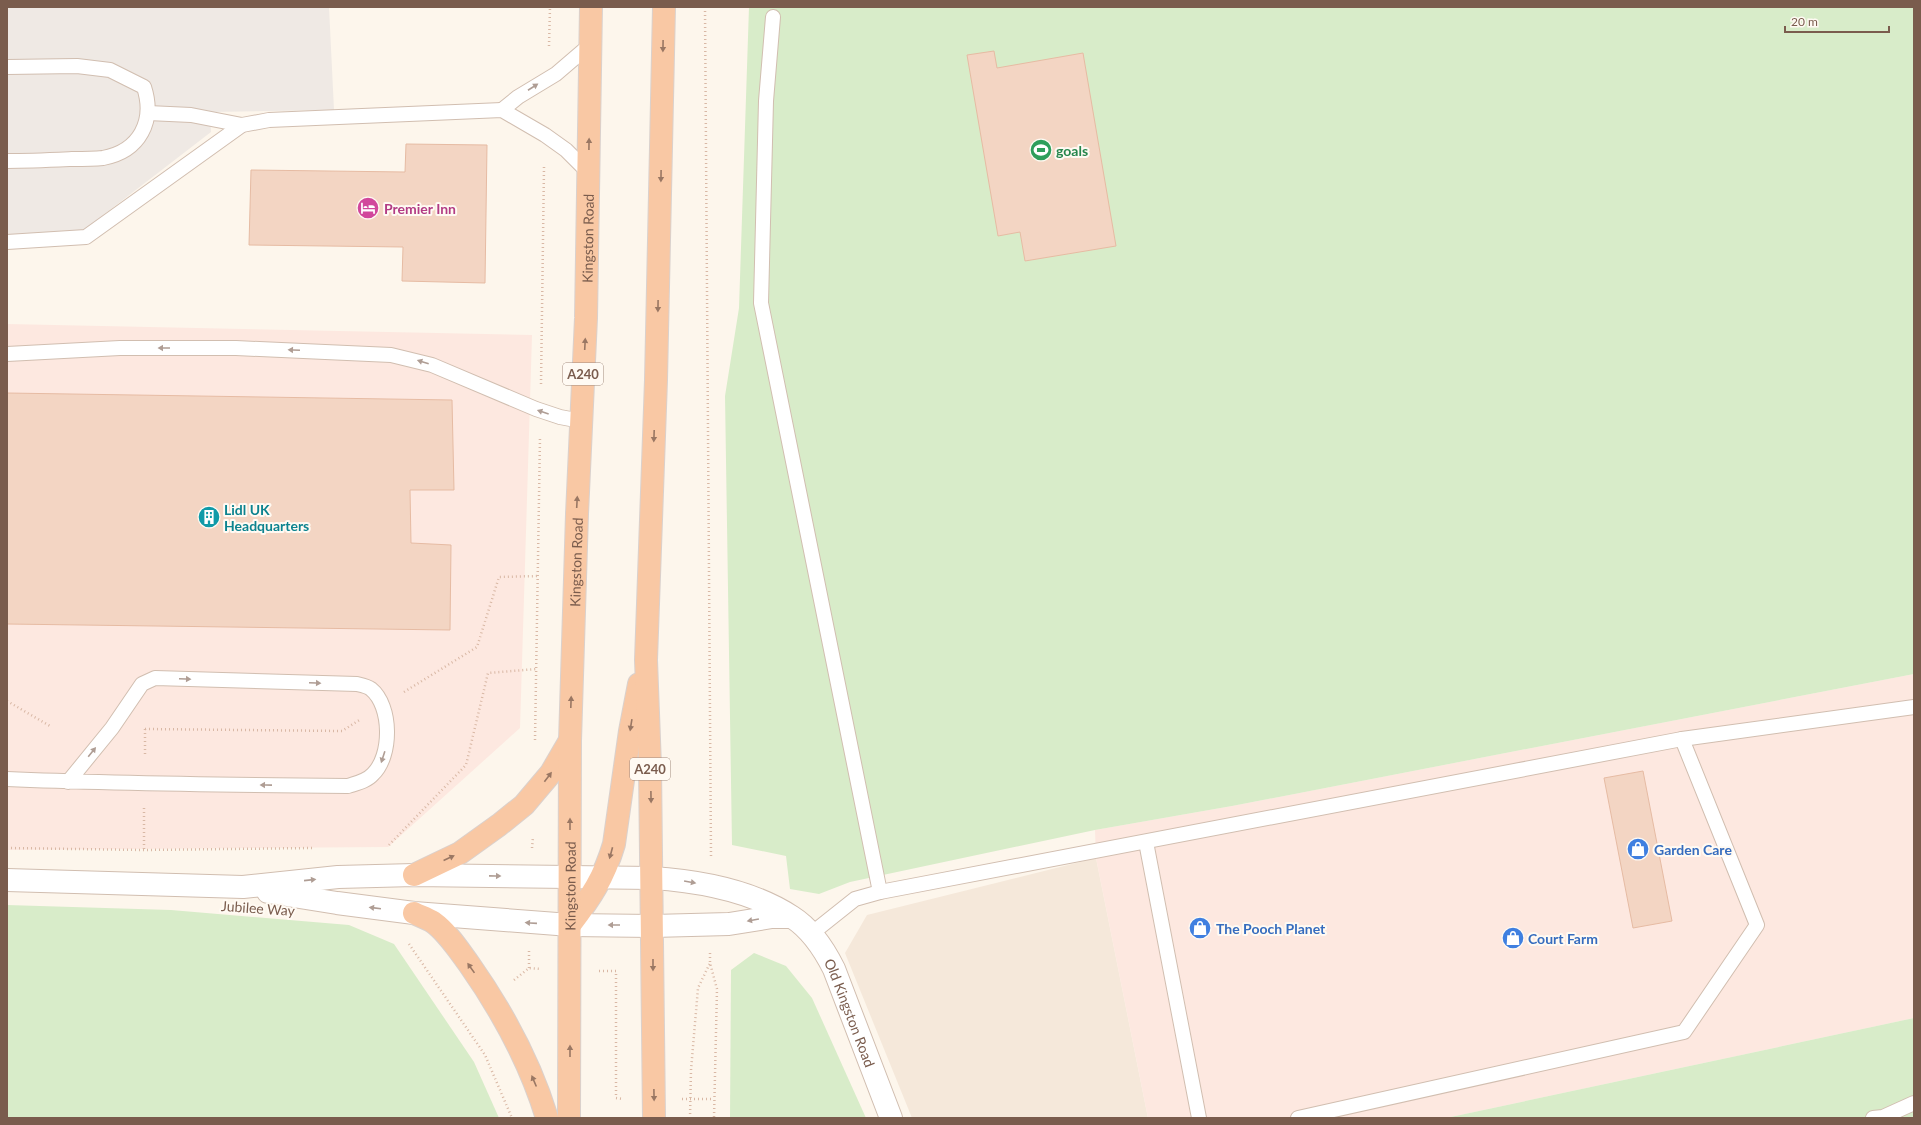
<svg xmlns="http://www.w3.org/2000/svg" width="1921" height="1125" font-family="Lato,sans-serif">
	<rect width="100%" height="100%" fill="#fdf6ec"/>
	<path fill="#f5e8da" d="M 1096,858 L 1148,1118 L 912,1118 L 845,953 L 867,915 Z"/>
	<g fill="#fde8e0">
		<path d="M 7,324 L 532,335 L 520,728 L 388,847 L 7,850 Z"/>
		<path d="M 1914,674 L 1914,1018 L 1446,1118 L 1148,1118 L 1096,858 L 1095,830 L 1232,806 Z"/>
	</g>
	<path fill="#efe9e4" d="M 7,7 L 329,7 L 334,110 L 210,112 L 211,132 L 80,233 L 7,237 Z"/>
	<g fill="#d8ecc9">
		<path d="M 749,7 L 1914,7 L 1914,674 L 1232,806 L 1095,830 L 850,882 L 819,894 L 790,889 L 786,856 L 732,845 L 725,396 L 739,308 Z"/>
		<path d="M 7,905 L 171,910 L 349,925 L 394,944 L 474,1062 L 499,1118 L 7,1118 Z"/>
		<path d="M 754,953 L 786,966 L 812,998 L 866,1118 L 730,1118 L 731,970 Z"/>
		<path d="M 1914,1018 L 1914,1118 L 1446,1118 Z"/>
	</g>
	<g fill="#f3d5c3" stroke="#e6bba3">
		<path d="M 994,51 L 997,68 L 1083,53 L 1116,246 L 1025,261 L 1020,232 L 998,236 L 967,55 Z"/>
		<path d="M 406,144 L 487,145 L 485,283 L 402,281 L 403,247 L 249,245 L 251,170 L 405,172 Z"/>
		<path d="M 7,393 L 452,400 L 454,490 L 410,490 L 411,543 L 451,545 L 450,630 L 7,624 Z"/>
		<path d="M 1643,771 L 1672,921 L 1633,928 L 1604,778 Z"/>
	</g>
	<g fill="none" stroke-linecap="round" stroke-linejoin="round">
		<g stroke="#d1beb0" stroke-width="16">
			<g id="service">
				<path d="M 773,17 L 766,101 L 761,303 L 880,892"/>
				<path d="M 7,67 L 77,66 L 110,70 L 144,87 C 155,121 140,151 103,158 C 93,159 82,159 72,159 C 50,160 29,161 7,161"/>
				<path d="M 502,110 L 518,97 L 556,74 L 591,44"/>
				<path d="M 148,113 L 191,115 L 242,125"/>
				<path d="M 7,242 L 86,237 L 242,125 L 269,120 L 502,110 L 545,135 L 566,150 L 588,172"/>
				<path d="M 7,354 L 120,348 L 236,348 L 391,355 L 432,365 L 536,409 L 560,417 L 581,421"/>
				<path d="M 7,779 C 121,784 234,785 348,786 C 357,783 367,781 373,774 C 392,756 392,706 371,689 C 367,686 361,685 357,684 L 155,678 L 142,684 L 112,728 L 68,782"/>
				<path d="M 1146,842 L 1199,1118"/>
				<path d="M 811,934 L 855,899 L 880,892 L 1682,739 L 1914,707"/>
				<path d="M 1298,1118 L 1684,1032 L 1757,925 L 1682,739"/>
				<path d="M 1873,1118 L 1883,1117 L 1914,1103"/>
			</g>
		</g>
		<g stroke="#d1beb0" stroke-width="24">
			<g id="minor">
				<path id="s1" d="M 652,878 C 699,881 751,890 792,917 C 811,929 824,949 834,969 L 891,1118"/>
				<path d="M 653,926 L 729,924 L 772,917 L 791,917"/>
			</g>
		</g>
		<g stroke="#d1beb0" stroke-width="24">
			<g id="tertiary">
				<path d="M 7,880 L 243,887 L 338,877 L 414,875 L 652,878"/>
				<path d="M 268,892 L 337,903 L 414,913 L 570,925 L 653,926"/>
			</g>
		</g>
		<g stroke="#dad1cd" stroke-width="24">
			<g id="trunk">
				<path d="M 414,875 L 460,853 L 499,825 L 524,805 L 551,773 L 569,742"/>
				<path d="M 414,913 C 420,916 427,918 433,922 C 447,932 458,949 469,964 C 502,1011 530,1062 547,1118"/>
				<path d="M 570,925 C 591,897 604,878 614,844 L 630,731 L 639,684"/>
				<path id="s2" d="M 569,1118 L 570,741 L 577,514 L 586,318 L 591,7"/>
				<path d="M 654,1118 L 650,766 L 646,660 L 656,380 L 664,7"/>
			</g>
		</g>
		<g stroke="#d9b8a5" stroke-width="2.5" stroke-dasharray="1 3" stroke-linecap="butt">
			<path d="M 705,7 L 711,856"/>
			<path d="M 549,46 L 550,7"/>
			<path d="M 541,384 L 544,167"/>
			<path d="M 404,692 L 477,647 L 499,577 L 538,576"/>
			<path d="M 7,701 L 50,726"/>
			<path d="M 145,729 L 342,731 L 361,719"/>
			<path d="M 145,729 L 145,757"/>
			<path d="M 535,740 L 540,437"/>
			<path d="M 144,808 L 144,850"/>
			<path d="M 389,845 L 466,765 L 488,673 L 536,669"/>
			<path d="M 7,848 L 144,850 L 314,848"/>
			<path d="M 532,848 L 533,837"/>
			<path d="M 409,944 L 485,1055 L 512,1118"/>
			<path d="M 710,953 L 710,963 L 717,989 L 714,1118"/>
			<path d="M 529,968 L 529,951"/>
			<path d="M 599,971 L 616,971 L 616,1098 L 623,1099"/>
			<path d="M 514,980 L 529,968 L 541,969"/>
			<path d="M 682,1099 L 714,1099"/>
			<path d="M 690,1118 L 691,1070 L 698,988 L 710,963"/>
		</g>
		<use href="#service" stroke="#fff" stroke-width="14"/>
		<use href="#minor" stroke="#fff" stroke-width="22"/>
		<use href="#tertiary" stroke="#fff" stroke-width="22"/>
		<use href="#trunk" stroke="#f9c8a4" stroke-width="22"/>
	</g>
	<defs><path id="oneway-solid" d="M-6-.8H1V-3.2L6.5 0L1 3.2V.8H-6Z"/></defs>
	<g fill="#9a7763">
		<use href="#oneway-solid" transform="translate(663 46) rotate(91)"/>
		<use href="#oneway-solid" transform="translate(589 144) rotate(-89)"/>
		<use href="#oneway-solid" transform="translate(661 176) rotate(91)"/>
		<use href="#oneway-solid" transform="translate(658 306) rotate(91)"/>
		<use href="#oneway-solid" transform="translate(585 344) rotate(-87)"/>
		<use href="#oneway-solid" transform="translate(654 436) rotate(92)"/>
		<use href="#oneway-solid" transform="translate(577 502) rotate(-87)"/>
		<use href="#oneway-solid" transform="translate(571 702) rotate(-88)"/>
		<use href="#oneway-solid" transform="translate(631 725) rotate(99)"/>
		<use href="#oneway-solid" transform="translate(548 777) rotate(-53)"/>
		<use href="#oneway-solid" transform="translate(651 797) rotate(89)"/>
		<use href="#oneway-solid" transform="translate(570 824) rotate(-90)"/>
		<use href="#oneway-solid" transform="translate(611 853) rotate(105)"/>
		<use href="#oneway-solid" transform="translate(449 858) rotate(-25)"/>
		<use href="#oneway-solid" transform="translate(653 965) rotate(90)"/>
		<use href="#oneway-solid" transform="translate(471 968) rotate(-125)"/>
		<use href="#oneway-solid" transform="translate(570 1051) rotate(-90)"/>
		<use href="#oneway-solid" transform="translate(534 1081) rotate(-113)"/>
		<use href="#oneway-solid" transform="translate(654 1095) rotate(89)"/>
	</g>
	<g fill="#af9d94">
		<use href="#oneway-solid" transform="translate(533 87) rotate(-33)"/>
		<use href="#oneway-solid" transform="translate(164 348) rotate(-180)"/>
		<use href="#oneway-solid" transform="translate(294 350) rotate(-178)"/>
		<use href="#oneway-solid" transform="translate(423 362) rotate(-162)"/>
		<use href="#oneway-solid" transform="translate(543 412) rotate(-161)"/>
		<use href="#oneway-solid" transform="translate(185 679) rotate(2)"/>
		<use href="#oneway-solid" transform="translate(315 683) rotate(2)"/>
		<use href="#oneway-solid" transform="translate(92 752) rotate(-51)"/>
		<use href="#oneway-solid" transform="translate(383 757) rotate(108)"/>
		<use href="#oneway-solid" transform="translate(266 785) rotate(-179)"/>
		<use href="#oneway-solid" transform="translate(495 876) rotate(1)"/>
		<use href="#oneway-solid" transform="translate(310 880) rotate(-6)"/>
		<use href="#oneway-solid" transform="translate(690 882) rotate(10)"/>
		<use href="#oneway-solid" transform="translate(375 908) rotate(-173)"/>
		<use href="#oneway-solid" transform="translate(753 920) rotate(170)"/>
		<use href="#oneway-solid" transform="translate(531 923) rotate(-176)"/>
		<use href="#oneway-solid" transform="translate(614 925) rotate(-180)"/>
	</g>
	<defs>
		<g id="stadium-disc" transform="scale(1.15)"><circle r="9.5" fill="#2e9e5b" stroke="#fffaf3"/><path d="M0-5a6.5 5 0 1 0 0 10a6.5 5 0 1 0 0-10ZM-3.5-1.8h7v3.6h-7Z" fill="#fff"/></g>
		<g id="hotel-disc" transform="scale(1.15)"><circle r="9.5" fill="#d1479c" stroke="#fffaf3"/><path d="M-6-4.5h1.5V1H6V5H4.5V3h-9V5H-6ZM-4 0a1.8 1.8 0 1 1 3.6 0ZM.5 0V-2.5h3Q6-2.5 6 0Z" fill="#fff"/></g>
		<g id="building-disc" transform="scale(1.15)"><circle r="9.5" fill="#0f9aa8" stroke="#fffaf3"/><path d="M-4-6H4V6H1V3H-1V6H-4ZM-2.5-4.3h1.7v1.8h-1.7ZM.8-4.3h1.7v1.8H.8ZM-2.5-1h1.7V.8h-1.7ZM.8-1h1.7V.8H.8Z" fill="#fff"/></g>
		<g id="shop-disc" transform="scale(1.15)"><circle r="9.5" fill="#3f7fe0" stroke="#fffaf3"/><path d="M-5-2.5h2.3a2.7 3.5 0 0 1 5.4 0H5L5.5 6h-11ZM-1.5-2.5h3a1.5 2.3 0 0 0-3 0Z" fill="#fff"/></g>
	</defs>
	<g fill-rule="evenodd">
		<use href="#stadium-disc" x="1041" y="150"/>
		<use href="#hotel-disc" x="368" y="208"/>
		<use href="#building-disc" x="209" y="517"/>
		<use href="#shop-disc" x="1638" y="849"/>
		<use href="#shop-disc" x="1200" y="928"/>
		<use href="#shop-disc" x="1513" y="938"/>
	</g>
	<g text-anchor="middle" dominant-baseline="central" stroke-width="4" stroke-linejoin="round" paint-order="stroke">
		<g fill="#fffaf3" stroke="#a28b7f" stroke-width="1">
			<rect x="563" y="363" width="40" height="22" rx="3"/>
			<rect x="630" y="758" width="40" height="22" rx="3"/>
		</g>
		<g font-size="13" font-weight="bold" fill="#7a5c4d">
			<text x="583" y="374">A240</text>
			<text x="650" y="769">A240</text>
		</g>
		<g font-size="14" font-weight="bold" fill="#27864d" stroke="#fffaf3" text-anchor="start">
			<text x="1056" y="150">goals</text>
		</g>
		<g font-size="14" font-weight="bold" fill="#b23c85" stroke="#fffaf3" text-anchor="start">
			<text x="384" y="208">Premier Inn</text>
		</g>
		<g font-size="14" fill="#7a5c4d" stroke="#fffaf3">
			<text stroke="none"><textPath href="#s2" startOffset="880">Kingston Road</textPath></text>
			<text stroke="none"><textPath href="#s2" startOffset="556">Kingston Road</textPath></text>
			<text stroke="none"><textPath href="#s2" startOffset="232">Kingston Road</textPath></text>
			<text transform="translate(258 908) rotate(4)">Jubilee Way</text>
			<text stroke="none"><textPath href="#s1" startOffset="261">Old Kingston Road</textPath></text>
		</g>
		<g font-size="14" font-weight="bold" fill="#0d838f" stroke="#fffaf3" text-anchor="start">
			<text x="224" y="509">Lidl UK<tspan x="224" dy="16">Headquarters</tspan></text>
		</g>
		<g font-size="14" font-weight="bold" fill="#366cbe" stroke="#fffaf3" text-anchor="start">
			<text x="1654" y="849">Garden Care</text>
			<text x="1216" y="928">The Pooch Planet</text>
			<text x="1528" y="938">Court Farm</text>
		</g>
	</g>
	<rect width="1921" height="1125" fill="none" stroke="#7a5c4d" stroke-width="16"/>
	<path d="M1785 26v6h104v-6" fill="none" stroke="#7a5c4d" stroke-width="2"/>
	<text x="1791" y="26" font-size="12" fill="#7a5c4d" stroke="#fffaf3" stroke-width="3" paint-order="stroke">20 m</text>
</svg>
